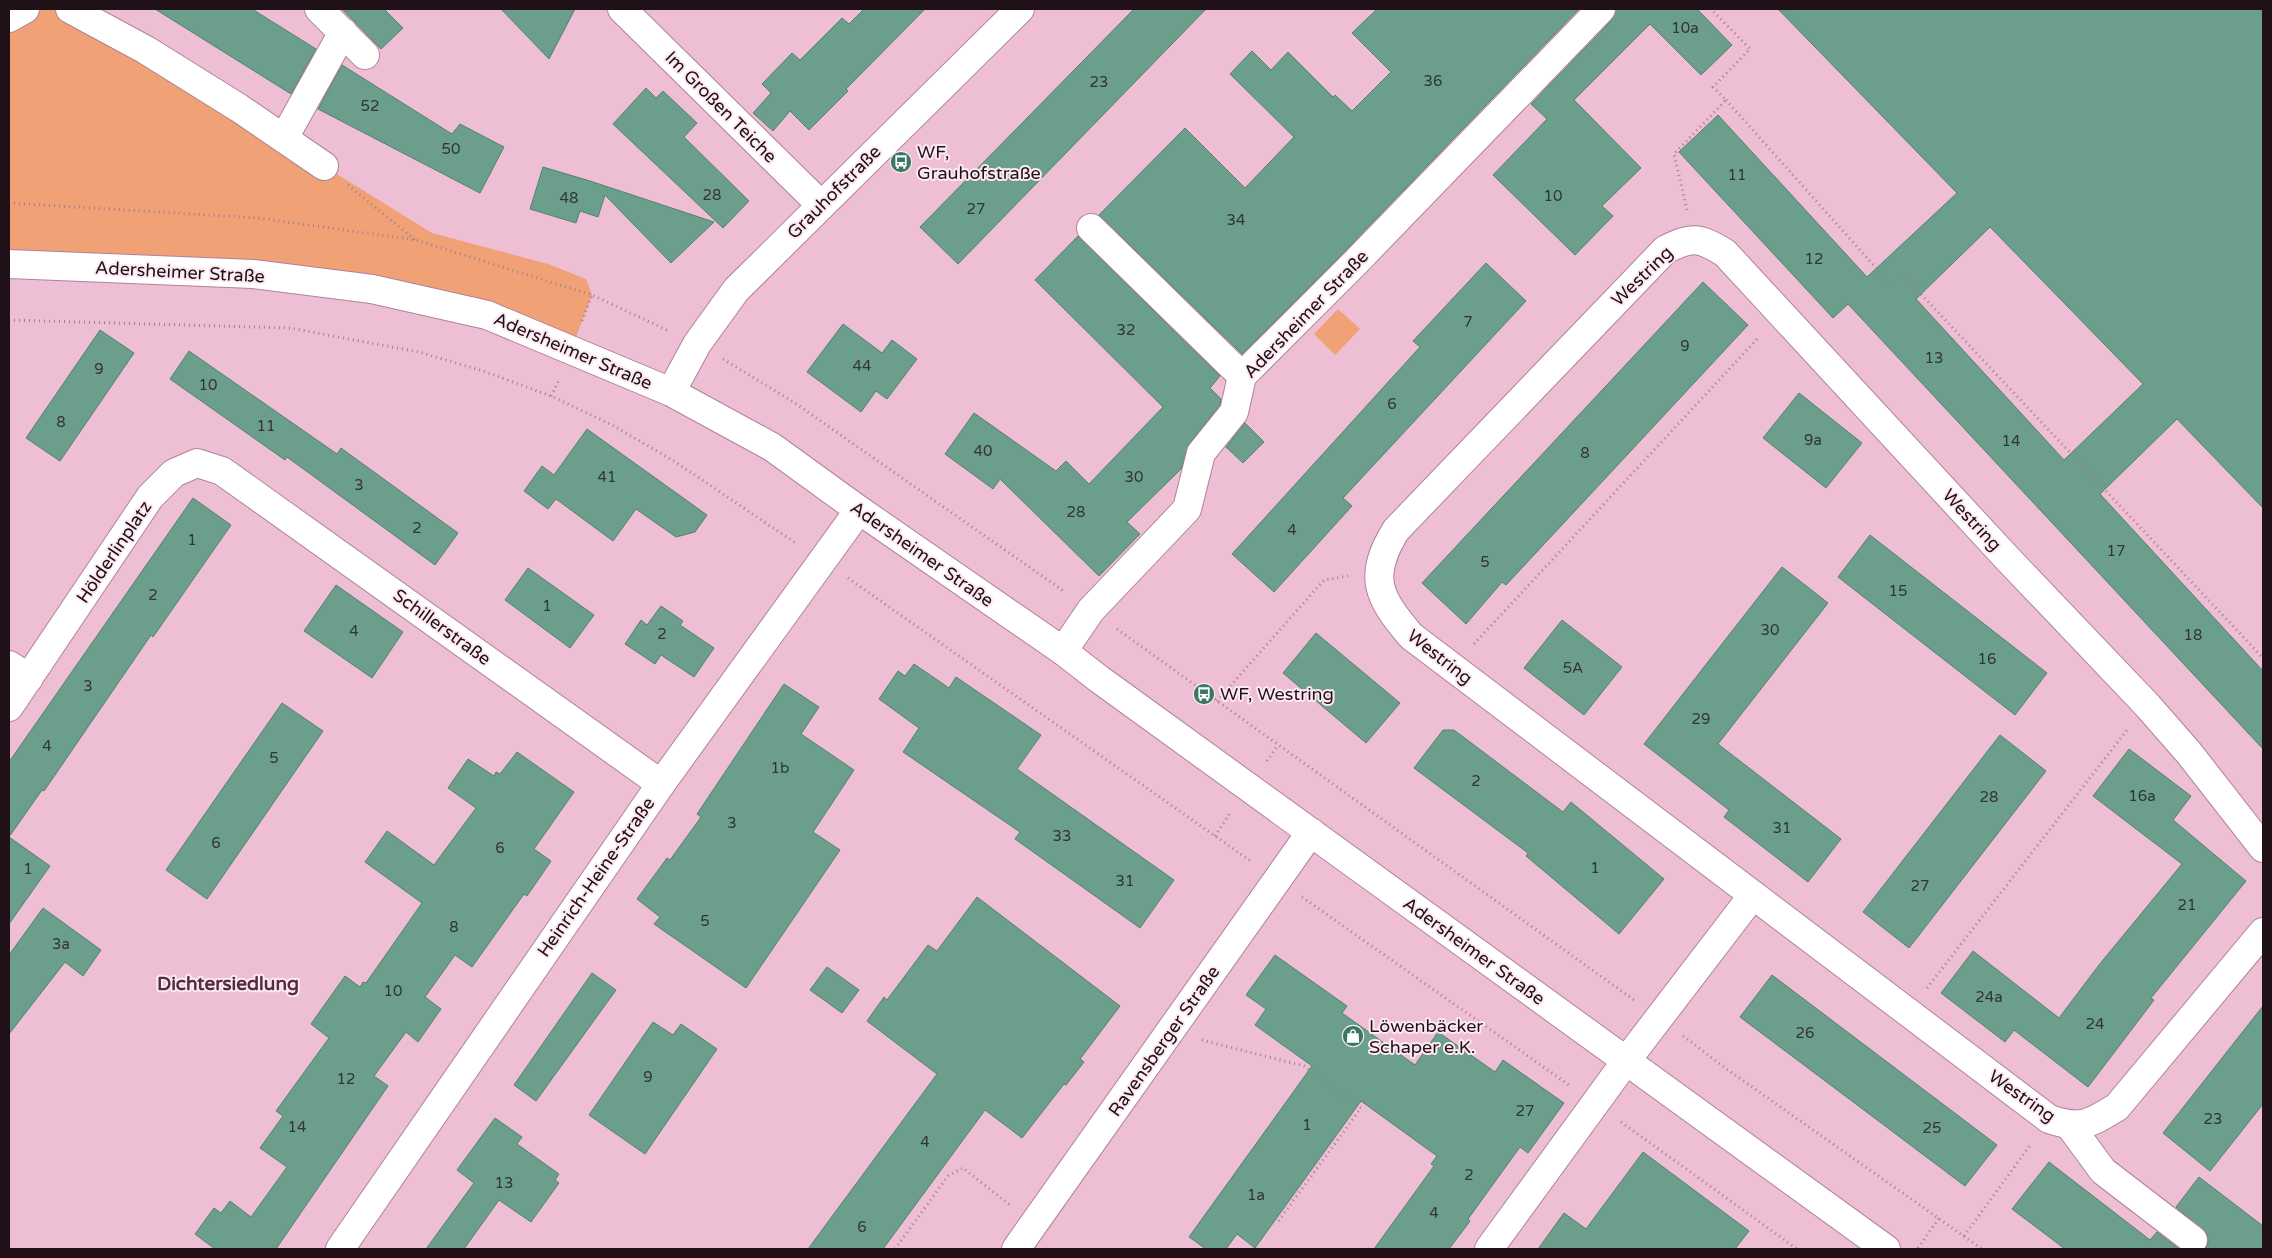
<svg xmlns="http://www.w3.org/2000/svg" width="2272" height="1258" font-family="'Varela Round',sans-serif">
	<rect width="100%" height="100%" fill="#eebed4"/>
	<g fill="#f0a175">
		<path d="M 25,9 L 70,9 L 432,233 L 548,264 L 586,279 L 592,295 L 571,350 L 372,289 L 9,264 L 9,18 Z"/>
		<path d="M 1338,309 L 1360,329 L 1335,355 L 1314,334 Z"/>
	</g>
	<g fill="#6b9e8b" stroke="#508371" fill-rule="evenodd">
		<path d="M 155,9 L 252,9 L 316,49 L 291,94 Z"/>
		<path d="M 342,9 L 384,9 L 403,28 L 381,49 Z"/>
		<path d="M 501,9 L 575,9 L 549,59 Z"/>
		<path d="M 864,9 L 925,9 L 846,89 L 848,91 L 809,130 L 790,111 L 773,131 L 753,113 L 771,93 L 762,84 L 792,53 L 800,60 L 842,18 L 849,24 Z"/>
		<path d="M 1134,9 L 1206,9 L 958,264 L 920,227 Z"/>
		<path d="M 1377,9 L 1579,9 L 1344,252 L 1242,354 L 1099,215 L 1185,128 L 1245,188 L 1294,137 L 1230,74 L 1252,51 L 1271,70 L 1288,52 L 1333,97 L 1335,95 L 1352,111 L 1391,72 L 1352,33 Z"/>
		<path d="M 1616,9 L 1697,9 L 1732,45 L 1701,75 L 1650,24 L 1574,100 L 1641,168 L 1602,206 L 1613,216 L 1575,255 L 1493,175 L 1547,119 L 1531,104 L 1612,20 Z"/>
		<path d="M 1778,9 L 2263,9 L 2263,508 L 2177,419 L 2100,494 L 2263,671 L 2263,749 L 1848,304 L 1833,318 L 1679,152 L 1718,115 L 1867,277 L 1957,193 ZM 1990,227 L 2143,384 L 2064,460 L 1916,299 Z"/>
		<path d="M 342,65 L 452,134 L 460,124 L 504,147 L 480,193 L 318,109 Z"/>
		<path d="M 646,88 L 656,98 L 663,91 L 697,123 L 684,137 L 749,201 L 723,228 L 613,124 Z"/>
		<path d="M 543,167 L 590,181 L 714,222 L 671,263 L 605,195 L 598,217 L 580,211 L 576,223 L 530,209 Z"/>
		<path d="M 1078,236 L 1220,376 L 1210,388 L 1221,399 L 1220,405 L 1189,444 L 1181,469 L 1127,522 L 1140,534 L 1099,576 L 1000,479 L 993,489 L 945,454 L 974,413 L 1056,471 L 1066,461 L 1089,484 L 1163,407 L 1035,280 Z"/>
		<path d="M 1486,263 L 1526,301 L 1343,498 L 1352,506 L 1274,592 L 1232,554 L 1420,347 L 1413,341 Z"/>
		<path d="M 1703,282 L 1748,325 L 1506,585 L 1502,582 L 1466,624 L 1422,583 Z"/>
		<path d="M 843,324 L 882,353 L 892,340 L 917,359 L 887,399 L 876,391 L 861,412 L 807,372 Z"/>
		<path d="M 100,330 L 134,353 L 60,461 L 26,438 Z"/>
		<path d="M 189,351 L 337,454 L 341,448 L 458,533 L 435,565 L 287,457 L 285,460 L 170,379 Z"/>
		<path d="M 1799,393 L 1862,443 L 1826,488 L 1763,438 Z"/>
		<path d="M 1245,423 L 1264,442 L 1243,463 L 1226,447 Z"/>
		<path d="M 587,429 L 707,515 L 695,532 L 676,537 L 636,509 L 613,541 L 556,499 L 548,509 L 524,491 L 542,466 L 554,475 Z"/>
		<path d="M 193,498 L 231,525 L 153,637 L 151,635 L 44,791 L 42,790 L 9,837 L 50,866 L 9,924 L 9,762 Z"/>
		<path d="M 1870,535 L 2047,673 L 2015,715 L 1838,577 Z"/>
		<path d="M 1782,567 L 1828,603 L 1718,744 L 1841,839 L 1808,882 L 1724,817 L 1729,810 L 1644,744 Z"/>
		<path d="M 528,568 L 594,615 L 570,648 L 505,600 Z"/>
		<path d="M 336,585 L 403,632 L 372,678 L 304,631 Z"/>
		<path d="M 661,606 L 683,621 L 680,625 L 714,648 L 694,677 L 661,655 L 655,664 L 625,644 L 641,620 L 647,625 Z"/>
		<path d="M 1562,620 L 1622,667 L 1584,715 L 1524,668 Z"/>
		<path d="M 1316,633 L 1400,703 L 1366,743 L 1283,673 Z"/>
		<path d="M 914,664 L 949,688 L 956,677 L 1041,735 L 1017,769 L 1174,880 L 1140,928 L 1015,839 L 1020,832 L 903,752 L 919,728 L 879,699 L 898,671 L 905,676 Z"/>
		<path d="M 784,684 L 819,707 L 801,734 L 854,770 L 813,832 L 840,850 L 746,988 L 654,924 L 660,917 L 637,899 L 667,858 L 670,860 L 701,817 L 697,814 Z"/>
		<path d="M 282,703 L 323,731 L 207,899 L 166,870 Z"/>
		<path d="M 1443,730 L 1454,730 L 1563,812 L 1571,802 L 1664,879 L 1619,934 L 1526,856 L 1528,853 L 1414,768 Z"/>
		<path d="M 2000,735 L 2046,771 L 1909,948 L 1863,912 Z"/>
		<path d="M 2129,749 L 2191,796 L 2173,820 L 2246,881 L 2151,998 L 2154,1000 L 2088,1087 L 2014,1030 L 2005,1042 L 1941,993 L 1973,951 L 2059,1018 L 2099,965 L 2182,864 L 2093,796 Z"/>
		<path d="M 517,752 L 574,792 L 534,849 L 551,861 L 527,896 L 524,894 L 472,967 L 455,955 L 425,997 L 441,1009 L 418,1042 L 406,1032 L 374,1076 L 388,1086 L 276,1249 L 215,1249 L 195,1234 L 214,1208 L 221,1213 L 230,1201 L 251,1217 L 287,1167 L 260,1148 L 283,1116 L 276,1111 L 329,1038 L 311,1024 L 345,976 L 360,987 L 363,982 L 366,983 L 422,903 L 365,862 L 387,831 L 434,865 L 476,808 L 448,788 L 468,759 L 494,776 L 496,772 L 500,774 Z"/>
		<path d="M 977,897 L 1120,1006 L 1080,1059 L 1084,1062 L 1066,1085 L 1064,1084 L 1022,1138 L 985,1110 L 883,1249 L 808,1249 L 937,1074 L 867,1021 L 884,997 L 887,1000 L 928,945 L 937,951 Z"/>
		<path d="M 43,908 L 101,950 L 83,976 L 65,962 L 9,1034 L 9,955 Z"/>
		<path d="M 1275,955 L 1347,1006 L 1342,1013 L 1415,1065 L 1438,1032 L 1495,1072 L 1503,1060 L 1564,1103 L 1528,1153 L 1520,1147 L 1468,1219 L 1470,1221 L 1449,1249 L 1374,1249 L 1434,1166 L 1431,1164 L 1437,1156 L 1361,1101 L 1255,1248 L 1237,1234 L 1226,1249 L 1206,1249 L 1189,1237 L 1312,1066 L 1255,1025 L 1266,1009 L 1246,995 Z"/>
		<path d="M 827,967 L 859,990 L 842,1013 L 810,990 Z"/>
		<path d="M 592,973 L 616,990 L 536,1101 L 514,1085 Z"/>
		<path d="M 1772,975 L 1997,1145 L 1965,1186 L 1740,1017 Z"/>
		<path d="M 2263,1006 L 2263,1104 L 2210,1171 L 2163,1133 Z"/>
		<path d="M 653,1022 L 673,1035 L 681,1024 L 717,1049 L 645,1154 L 589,1115 Z"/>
		<path d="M 495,1118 L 522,1137 L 517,1144 L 559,1174 L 555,1180 L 559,1183 L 531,1222 L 499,1200 L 464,1249 L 426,1249 L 474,1183 L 457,1170 Z"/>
		<path d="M 1643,1152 L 1749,1231 L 1735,1249 L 1538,1249 L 1564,1213 L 1586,1229 Z"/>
		<path d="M 2049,1162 L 2150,1240 L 2157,1232 L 2179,1249 L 2065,1249 L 2012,1209 Z"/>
		<path d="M 2199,1177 L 2263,1226 L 2263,1249 L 2206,1249 L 2208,1242 L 2207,1234 L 2176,1207 Z"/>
	</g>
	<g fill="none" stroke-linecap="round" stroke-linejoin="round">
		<g stroke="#b08398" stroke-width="30">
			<g id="minor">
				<path d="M 70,9 L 146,50 L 239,108 L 324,166"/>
				<path d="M 319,9 L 365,55"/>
				<path d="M 622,9 L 821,205"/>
				<path d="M 9,18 L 25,9"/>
				<path d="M 284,138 L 343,32"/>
				<path d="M 1091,228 L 1242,376"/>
				<path d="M 671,392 L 697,344 L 736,290 L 1020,9"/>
				<path d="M 1063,651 L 1091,610 L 1187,509 L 1201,453 L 1234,412 L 1242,376 L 1355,263 L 1601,9"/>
				<path d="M 9,665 L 29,678"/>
				<path d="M 9,707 L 150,497 L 174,473 L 197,463 L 222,471 L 661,784"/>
				<path d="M 2263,848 L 2189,753 L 2147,705 L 2006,557 L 1725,253 C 1699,237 1692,236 1665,250 L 1396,530 C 1367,577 1378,597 1411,636 L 2049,1119 C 2081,1130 2089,1124 2117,1107 L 2263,932"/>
				<path d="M 2070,1126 L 2103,1171 L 2193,1240"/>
				<path d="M 340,1249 L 661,784 L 859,510"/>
				<path d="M 1016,1249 L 1311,832"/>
				<path d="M 1489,1249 L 1626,1061 L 1753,895"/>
			</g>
		</g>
		<g stroke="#b08398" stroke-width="30">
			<path id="major" d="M 9,264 L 253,274 L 372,289 L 487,315 L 671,392 L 772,447 L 859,510 L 1063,651 L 1099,679 L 1886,1249"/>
		</g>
		<g stroke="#a37f90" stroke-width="3" stroke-dasharray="1 4" stroke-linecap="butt">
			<path d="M 1726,100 L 1893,287"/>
			<path d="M 348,185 L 415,240"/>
			<path d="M 9,203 L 258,218 L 416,240 L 592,295 L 669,331"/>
			<path d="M 1687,210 L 1674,154 L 1726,100 L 1713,87 L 1750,49 L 1711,9"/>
			<path d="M 1904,276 L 2263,658"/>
			<path d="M 9,320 L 290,328 L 419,352 L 483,371 L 551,396 L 612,425 L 674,461 L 797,544"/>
			<path d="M 582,321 L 592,295"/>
			<path d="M 723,359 L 795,403 L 1065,592"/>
			<path d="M 551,396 L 559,380"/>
			<path d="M 848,578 L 1252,862"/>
			<path d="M 1117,629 L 1634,1000"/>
			<path d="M 1474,644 L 1759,337"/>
			<path d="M 1217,701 L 1324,580 L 1348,576"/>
			<path d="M 1267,761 L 1278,745"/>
			<path d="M 1215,836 L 1230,813"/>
			<path d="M 1302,897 L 1569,1085"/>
			<path d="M 1927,988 L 2127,730"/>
			<path d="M 1683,1036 L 1728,1070 L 1982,1249"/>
			<path d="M 1202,1040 L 1304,1066 L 1361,1108 L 1277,1223"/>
			<path d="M 1621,1122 L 1797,1249"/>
			<path d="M 1964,1236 L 2031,1144"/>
			<path d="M 1918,1248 L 1939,1218"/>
			<path d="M 895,1249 L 948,1176 L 963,1168 L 1010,1205"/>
		</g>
		<use href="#minor" stroke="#fff" stroke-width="28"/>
		<use href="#major" stroke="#fff" stroke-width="28"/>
	</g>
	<defs>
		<g id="bus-disc" transform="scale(1.125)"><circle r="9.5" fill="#397762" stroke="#fde9f1"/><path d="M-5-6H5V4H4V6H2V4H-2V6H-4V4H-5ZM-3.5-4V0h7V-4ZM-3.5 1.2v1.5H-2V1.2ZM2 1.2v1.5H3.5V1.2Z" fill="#fff"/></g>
		<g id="shop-disc" transform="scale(1.125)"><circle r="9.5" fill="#397762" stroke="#fde9f1"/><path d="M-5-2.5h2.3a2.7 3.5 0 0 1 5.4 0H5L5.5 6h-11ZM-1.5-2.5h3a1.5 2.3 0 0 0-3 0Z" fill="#fff"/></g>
	</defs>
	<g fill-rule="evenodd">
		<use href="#bus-disc" x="901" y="162"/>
		<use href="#bus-disc" x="1204" y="694"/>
		<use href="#shop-disc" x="1353" y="1036"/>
	</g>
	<g text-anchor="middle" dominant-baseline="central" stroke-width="4" stroke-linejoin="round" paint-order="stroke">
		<g font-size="15" fill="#333435">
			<text x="1685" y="28">10a</text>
			<text x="1433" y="81">36</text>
			<text x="1099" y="82">23</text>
			<text x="370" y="106">52</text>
			<text x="451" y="149">50</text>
			<text x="1737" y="175">11</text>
			<text x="712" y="195">28</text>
			<text x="1553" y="196">10</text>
			<text x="569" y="198">48</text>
			<text x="976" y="209">27</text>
			<text x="1236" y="220">34</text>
			<text x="1814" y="259">12</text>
			<text x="1468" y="322">7</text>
			<text x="1126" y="330">32</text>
			<text x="1685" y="346">9</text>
			<text x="1934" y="358">13</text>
			<text x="862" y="366">44</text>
			<text x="99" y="369">9</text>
			<text x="208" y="385">10</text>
			<text x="1392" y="404">6</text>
			<text x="61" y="422">8</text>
			<text x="266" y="426">11</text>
			<text x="1813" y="440">9a</text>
			<text x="2011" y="441">14</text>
			<text x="983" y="451">40</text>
			<text x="1585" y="453">8</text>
			<text x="607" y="477">41</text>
			<text x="1134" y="477">30</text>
			<text x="359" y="485">3</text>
			<text x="1076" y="512">28</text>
			<text x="417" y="528">2</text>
			<text x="1292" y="530">4</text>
			<text x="192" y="540">1</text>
			<text x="2116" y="551">17</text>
			<text x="1485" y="562">5</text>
			<text x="1898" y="591">15</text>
			<text x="153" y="595">2</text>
			<text x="547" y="606">1</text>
			<text x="1770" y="630">30</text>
			<text x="354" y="631">4</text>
			<text x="662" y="634">2</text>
			<text x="2193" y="635">18</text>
			<text x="1987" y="659">16</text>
			<text x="1573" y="668">5A</text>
			<text x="88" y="686">3</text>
			<text x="1701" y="719">29</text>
			<text x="47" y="746">4</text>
			<text x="274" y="758">5</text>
			<text x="780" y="768">1b</text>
			<text x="1476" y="781">2</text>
			<text x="2142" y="796">16a</text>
			<text x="1989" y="797">28</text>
			<text x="732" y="823">3</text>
			<text x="1782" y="828">31</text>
			<text x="1062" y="836">33</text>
			<text x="216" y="843">6</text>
			<text x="500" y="848">6</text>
			<text x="1595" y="868">1</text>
			<text x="28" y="869">1</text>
			<text x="1125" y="881">31</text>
			<text x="1920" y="886">27</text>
			<text x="2187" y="905">21</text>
			<text x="705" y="921">5</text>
			<text x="454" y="927">8</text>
			<text x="61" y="944">3a</text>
			<text x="393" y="991">10</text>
			<text x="1989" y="997">24a</text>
			<text x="2095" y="1024">24</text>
			<text x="1805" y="1033">26</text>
			<text x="648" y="1077">9</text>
			<text x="346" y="1079">12</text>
			<text x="1525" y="1111">27</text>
			<text x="2213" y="1119">23</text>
			<text x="1307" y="1125">1</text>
			<text x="297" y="1127">14</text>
			<text x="1932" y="1128">25</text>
			<text x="925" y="1142">4</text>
			<text x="1469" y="1175">2</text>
			<text x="504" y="1183">13</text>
			<text x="1256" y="1195">1a</text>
			<text x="1434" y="1213">4</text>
			<text x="862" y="1227">6</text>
		</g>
		<g font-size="18" fill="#201018" stroke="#fde9f1">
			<text transform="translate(721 107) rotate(45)">Im Großen Teiche</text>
			<text transform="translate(834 192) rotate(-45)">Grauhofstraße</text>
			<text transform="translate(180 272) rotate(3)">Adersheimer Straße</text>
			<text transform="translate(1642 276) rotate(-44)">Westring</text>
			<text transform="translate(1306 314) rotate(-46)">Adersheimer Straße</text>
			<text transform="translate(573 351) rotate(23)">Adersheimer Straße</text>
			<text transform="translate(1972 520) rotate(47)">Westring</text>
			<text transform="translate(114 552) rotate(-56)">Hölderlinplatz</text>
			<text transform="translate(922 554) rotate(35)">Adersheimer Straße</text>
			<text transform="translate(442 627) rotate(36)">Schillerstraße</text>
			<text transform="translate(1440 657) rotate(38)">Westring</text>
			<text transform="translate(596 877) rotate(-55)">Heinrich-Heine-Straße</text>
			<text transform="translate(1474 951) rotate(36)">Adersheimer Straße</text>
			<text transform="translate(1164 1041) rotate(-55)">Ravensberger Straße</text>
			<text transform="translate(2022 1096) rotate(35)">Westring</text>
		</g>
		<g font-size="18" fill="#201018" stroke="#fde9f1" text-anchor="start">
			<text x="917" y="152">WF,<tspan x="917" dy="21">Grauhofstraße</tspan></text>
			<text x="1220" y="694">WF, Westring</text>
			<text x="1369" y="1026">Löwenbäcker<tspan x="1369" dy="21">Schaper e.K.</tspan></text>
		</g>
		<g font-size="19" font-weight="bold" fill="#522c3f" stroke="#fde9f1">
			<text x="228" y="984">Dichtersiedlung</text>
		</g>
	</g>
	<rect width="2272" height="1258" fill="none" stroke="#201018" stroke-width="20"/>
</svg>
